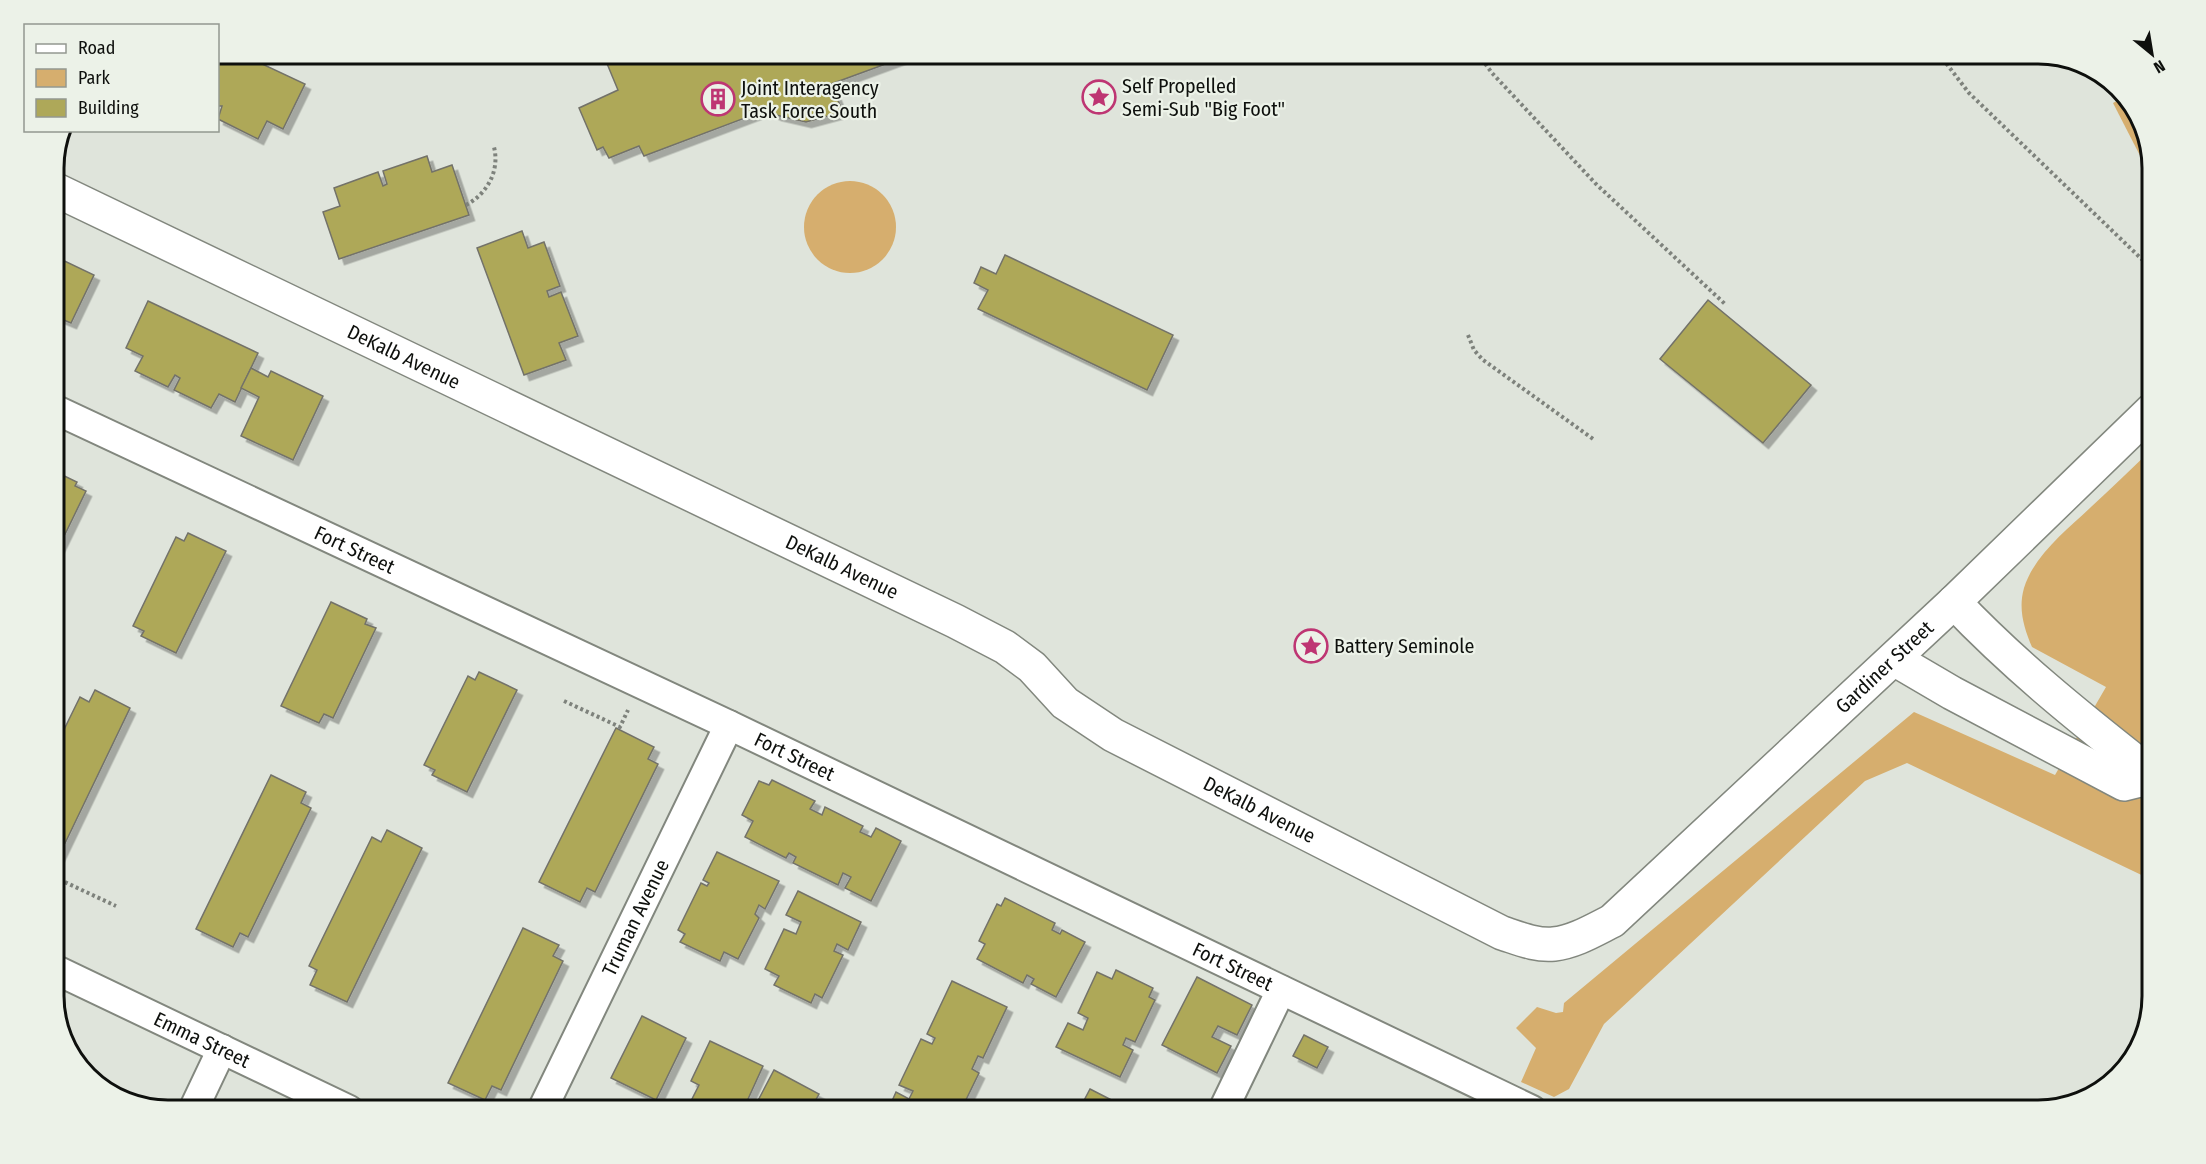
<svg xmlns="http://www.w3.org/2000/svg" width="2206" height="1164" font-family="'Fira Sans Condensed',sans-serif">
	<defs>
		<filter id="shadow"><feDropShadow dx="5.5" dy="5.5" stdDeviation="0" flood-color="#0004"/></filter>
	</defs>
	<rect width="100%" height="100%" fill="#dfe4db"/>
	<g fill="#d6ae6e">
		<path d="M 2124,97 C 2142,113 2152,156 2152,179 L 2113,103 Z"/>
		<circle cx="850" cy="227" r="46"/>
		<path d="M 2152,449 L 2152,880 L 1907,763 L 1865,781 L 1604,1024 L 1569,1089 L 1554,1097 L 1521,1082 L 1536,1048 L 1516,1028 L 1537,1007 L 1556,1013 L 1563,1012 L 1564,1003 L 1914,712 L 2055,775 L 2106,687 L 2032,647 C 2024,628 2018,609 2024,588 C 2034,555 2067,530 2091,507 C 2112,488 2132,468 2152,449 Z"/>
	</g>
	<g fill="#aea859" stroke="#737269" stroke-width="1.5" filter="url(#shadow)">
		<path d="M 218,54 L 241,54 L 305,84 L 283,129 L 267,121 L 258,139 L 218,119 L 222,106 L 218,106 Z"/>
		<path d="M 603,54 L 913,54 L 831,84 L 843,112 L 806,122 L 776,115 L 766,110 L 644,156 L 639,146 L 609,158 L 603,147 L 597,150 L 579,108 L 618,90 Z"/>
		<path d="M 427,156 L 432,172 L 452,165 L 469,215 L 339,259 L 323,212 L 340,206 L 334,188 L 378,172 L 383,186 L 387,184 L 383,171 Z"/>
		<path d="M 522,231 L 528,248 L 544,242 L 560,286 L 547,291 L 549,297 L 561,292 L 578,336 L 559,343 L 566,360 L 524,375 L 477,248 Z"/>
		<path d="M 1005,255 L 1173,335 L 1147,390 L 978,309 L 988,290 L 974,283 L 981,267 L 996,274 Z"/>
		<path d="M 54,256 L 94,275 L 71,323 L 54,316 Z"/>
		<path d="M 1708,300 L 1811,385 L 1763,443 L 1660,359 Z"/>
		<path d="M 148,301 L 258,353 L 235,402 L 219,394 L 211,408 L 174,390 L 180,378 L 175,375 L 168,387 L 135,371 L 143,356 L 126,348 Z"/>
		<path d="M 251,368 L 268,377 L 271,371 L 323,396 L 293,460 L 241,436 L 259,397 L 241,388 Z"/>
		<path d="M 54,471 L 77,482 L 75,486 L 86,491 L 54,557 Z"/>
		<path d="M 188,533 L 226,551 L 176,653 L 141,636 L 144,631 L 133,626 L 176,537 L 184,541 Z"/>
		<path d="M 331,602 L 367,619 L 365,624 L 376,628 L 333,718 L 324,714 L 319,723 L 281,706 Z"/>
		<path d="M 479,672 L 517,690 L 467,792 L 432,775 L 435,770 L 424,765 L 468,676 L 475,680 Z"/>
		<path d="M 95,690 L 130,708 L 56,862 L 54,750 L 80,697 L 89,702 Z"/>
		<path d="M 616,728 L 654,747 L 648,759 L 658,764 L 595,892 L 587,888 L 580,902 L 539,882 Z"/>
		<path d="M 271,775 L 306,792 L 301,803 L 311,808 L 248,937 L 240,933 L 233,947 L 196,929 Z"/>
		<path d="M 772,780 L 815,801 L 810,809 L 822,815 L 825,807 L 863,826 L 860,832 L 871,837 L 876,828 L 901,841 L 871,901 L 845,888 L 851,877 L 843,873 L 838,885 L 793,863 L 796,857 L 789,853 L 786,858 L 745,837 L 753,821 L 742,815 L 759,781 L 769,785 Z"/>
		<path d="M 387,830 L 422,848 L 347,1002 L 310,985 L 317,970 L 309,966 L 372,837 L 381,842 Z"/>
		<path d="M 717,852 L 779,881 L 765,909 L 759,905 L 755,914 L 759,918 L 738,959 L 724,952 L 720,961 L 680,942 L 685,934 L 678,930 L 701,883 L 707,886 L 709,883 L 703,880 Z"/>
		<path d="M 798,891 L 861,922 L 848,950 L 837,944 L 834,951 L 843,955 L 822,998 L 815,994 L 811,1003 L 774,985 L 779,976 L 765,969 L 784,929 L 796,934 L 801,922 L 786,915 Z"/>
		<path d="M 1005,898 L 1055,923 L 1052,930 L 1060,934 L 1062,930 L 1085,942 L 1056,997 L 1031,984 L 1034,979 L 1027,975 L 1023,983 L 977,959 L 985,944 L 979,941 L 997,904 L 1001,906 Z"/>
		<path d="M 523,928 L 559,945 L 553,956 L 563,961 L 501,1090 L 492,1086 L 485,1100 L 448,1083 Z"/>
		<path d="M 1116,970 L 1153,988 L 1149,997 L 1155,1000 L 1135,1042 L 1126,1038 L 1123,1045 L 1133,1050 L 1120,1077 L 1056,1047 L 1068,1023 L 1083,1030 L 1088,1018 L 1078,1013 L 1097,972 L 1112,979 Z"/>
		<path d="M 1197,977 L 1252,1005 L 1237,1035 L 1218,1026 L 1212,1037 L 1231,1046 L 1217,1073 L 1162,1045 Z"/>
		<path d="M 952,981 L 1007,1007 L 983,1058 L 978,1056 L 972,1069 L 979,1073 L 961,1110 L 888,1110 L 896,1092 L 909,1099 L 913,1091 L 899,1085 L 921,1039 L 932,1044 L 935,1038 L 927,1034 Z"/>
		<path d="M 642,1016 L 686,1038 L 656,1100 L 611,1078 Z"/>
		<path d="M 1304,1035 L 1328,1047 L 1317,1068 L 1293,1056 Z"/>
		<path d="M 710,1041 L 763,1066 L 743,1110 L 710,1110 L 691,1101 L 699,1085 L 691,1081 Z"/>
		<path d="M 774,1070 L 819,1094 L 813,1105 L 820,1110 L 753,1110 Z"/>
		<path d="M 1090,1089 L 1131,1110 L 1079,1110 Z"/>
		<path d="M 598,1101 L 617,1110 L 593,1110 Z"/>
	</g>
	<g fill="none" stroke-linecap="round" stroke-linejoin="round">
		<g stroke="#82877e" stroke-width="32">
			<g id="minor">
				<path id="s1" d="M 54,409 L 729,725 L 1532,1110"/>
				<path id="s2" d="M 54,969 L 349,1110"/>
				<path d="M 193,1110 L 222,1049"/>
				<path id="s3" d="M 542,1110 L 729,725"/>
				<path d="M 1223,1110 L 1281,990"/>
			</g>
		</g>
		<g stroke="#82877e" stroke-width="36">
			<g id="tertiary">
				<path id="s4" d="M 54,189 L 955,621 L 1005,647 L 1032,667 L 1065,703 L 1113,735 L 1502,933 C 1518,938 1536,946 1554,944 C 1574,942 1594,930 1612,921 L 1954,602 L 2152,410"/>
				<path d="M 1954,602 C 2012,663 2075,714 2141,766 L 2140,780"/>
				<path d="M 1894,659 L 1952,693 L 2124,784 L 2140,780"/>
			</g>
		</g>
		<g stroke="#7e827c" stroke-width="4" stroke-dasharray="3 3" stroke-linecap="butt">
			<path d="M 1478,54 L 1492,73 L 1596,184 L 1725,304"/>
			<path d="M 1939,54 L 1969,93 L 2152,269"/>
			<path d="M 466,205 C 487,194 500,171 494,147"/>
			<path d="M 1468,335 L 1474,350 L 1483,360 L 1593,439"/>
			<path d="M 564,701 L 620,727 L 628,710"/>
			<path d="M 54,877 L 116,906"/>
		</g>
		<use href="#minor" stroke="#fff" stroke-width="28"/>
		<use href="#tertiary" stroke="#fff" stroke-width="33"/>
	</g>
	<defs>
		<g id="sight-ring" transform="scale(1.725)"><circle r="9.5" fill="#ecf2e8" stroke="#be3673" stroke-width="1.5"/><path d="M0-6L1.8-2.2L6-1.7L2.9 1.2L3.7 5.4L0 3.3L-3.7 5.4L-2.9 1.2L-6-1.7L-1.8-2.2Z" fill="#be3673"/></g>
		<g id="building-ring" transform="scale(1.725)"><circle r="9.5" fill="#ecf2e8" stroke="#be3673" stroke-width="1.5"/><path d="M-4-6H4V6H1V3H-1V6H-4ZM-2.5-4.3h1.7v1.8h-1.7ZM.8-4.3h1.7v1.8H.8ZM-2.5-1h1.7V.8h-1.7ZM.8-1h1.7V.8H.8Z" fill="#be3673"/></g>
	</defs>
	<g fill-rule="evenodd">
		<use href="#sight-ring" x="1099" y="97"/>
		<use href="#building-ring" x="718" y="99"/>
		<use href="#sight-ring" x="1311" y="646"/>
	</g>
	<g text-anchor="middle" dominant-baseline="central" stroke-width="4.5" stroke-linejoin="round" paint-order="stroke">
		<g font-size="20" fill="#0e100d" stroke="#ecf2e8" text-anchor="start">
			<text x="1122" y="86">Self Propelled<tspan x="1122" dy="23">Semi-Sub "Big Foot"</tspan></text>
			<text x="741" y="88">Joint Interagency<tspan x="741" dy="23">Task Force South</tspan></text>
			<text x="1334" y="646">Battery Seminole</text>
		</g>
		<g font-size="20" fill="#0e100d" stroke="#ecf2e8">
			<text stroke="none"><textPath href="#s4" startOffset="388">DeKalb Avenue</textPath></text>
			<text stroke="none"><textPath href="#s1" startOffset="332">Fort Street</textPath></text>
			<text stroke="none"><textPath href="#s4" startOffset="874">DeKalb Avenue</textPath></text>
			<text stroke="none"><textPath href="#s4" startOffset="2121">Gardiner Street</textPath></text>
			<text stroke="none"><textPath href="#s1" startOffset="818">Fort Street</textPath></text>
			<text stroke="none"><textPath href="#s4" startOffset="1360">DeKalb Avenue</textPath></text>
			<text stroke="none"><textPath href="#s3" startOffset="214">Truman Avenue</textPath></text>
			<text stroke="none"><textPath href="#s1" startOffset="1304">Fort Street</textPath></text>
			<text stroke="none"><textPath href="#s2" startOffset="164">Emma Street</textPath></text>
		</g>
	</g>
	<path d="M0 0H2206V1164H0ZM168 64H2038A104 104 0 0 1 2142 168V996A104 104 0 0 1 2038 1100H168A104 104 0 0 1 64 996V168A104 104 0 0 1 168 64Z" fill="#ecf2e8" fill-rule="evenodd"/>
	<path fill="none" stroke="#0e100d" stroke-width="3" d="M168 64H2038A104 104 0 0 1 2142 168V996A104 104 0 0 1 2038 1100H168A104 104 0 0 1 64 996V168A104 104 0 0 1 168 64Z"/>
	<rect x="24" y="24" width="195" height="108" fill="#ecf2e8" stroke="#939890" stroke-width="1.5"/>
	<rect x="36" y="44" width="30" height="9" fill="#ffffff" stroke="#939890" stroke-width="1.5"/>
	<text x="78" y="54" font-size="18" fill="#0e100d">Road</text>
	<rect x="36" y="69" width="30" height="18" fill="#d6ae6e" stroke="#939890" stroke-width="1.5"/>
	<text x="78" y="84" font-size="18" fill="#0e100d">Park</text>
	<rect x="36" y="99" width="30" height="18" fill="#aea859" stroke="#939890" stroke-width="1.5"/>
	<text x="78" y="114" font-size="18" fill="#0e100d">Building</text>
	<g transform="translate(2152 54) rotate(150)" stroke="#ecf2e8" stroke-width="4.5" paint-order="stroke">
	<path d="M0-4.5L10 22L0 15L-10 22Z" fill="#0e100d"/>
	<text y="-9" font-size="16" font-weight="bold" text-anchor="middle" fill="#0e100d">N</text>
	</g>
</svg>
